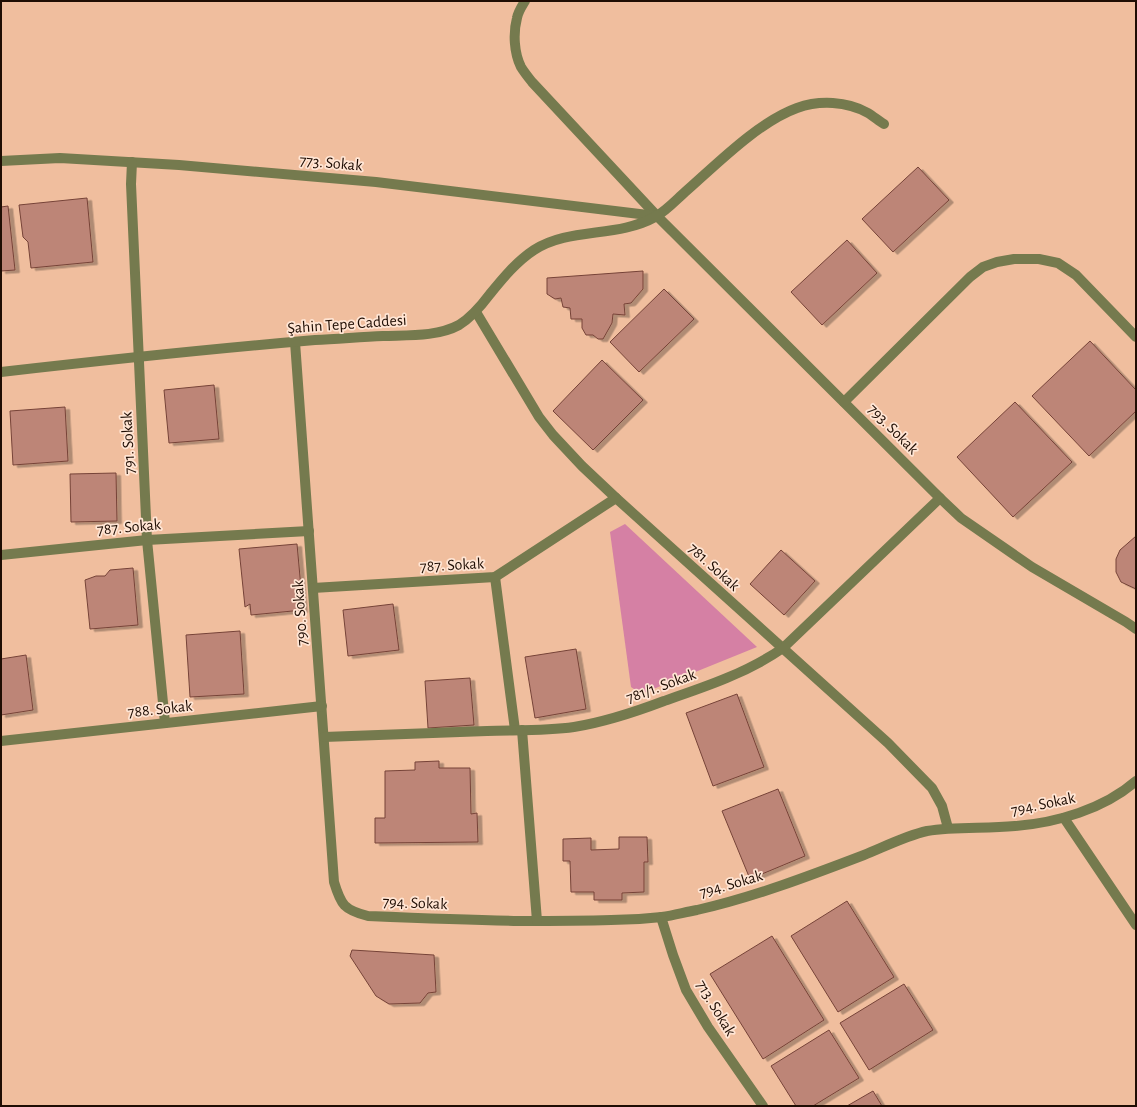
<svg xmlns="http://www.w3.org/2000/svg" width="1137" height="1107" font-family="'Alegreya Sans',sans-serif">
	<defs>
		<filter id="shadow"><feDropShadow dx="4.5" dy="2.5" stdDeviation="0" flood-color="#0004"/></filter>
	</defs>
	<rect width="100%" height="100%" fill="#f0be9e"/>
	<path fill="#d580a4" d="M 625,524 L 757,647 L 641,694 L 631,687 L 610,532 Z"/>
	<g fill="#bd8577" stroke="#764338" filter="url(#shadow)">
		<path d="M 918,167 L 949,200 L 893,252 L 862,219 Z"/>
		<path d="M 87,198 L 93,262 L 31,268 L 28,242 L 23,237 L 19,205 Z"/>
		<path d="M 8,206 L 15,270 L 1,271 L 1,207 Z"/>
		<path d="M 847,240 L 877,273 L 822,325 L 791,292 Z"/>
		<path d="M 643,271 L 643,289 L 631,303 L 624,304 L 625,315 L 613,314 L 612,323 L 603,339 L 598,339 L 593,335 L 586,335 L 582,328 L 582,319 L 571,319 L 570,308 L 563,307 L 561,298 L 555,299 L 547,294 L 547,278 Z"/>
		<path d="M 664,289 L 694,319 L 639,372 L 610,342 Z"/>
		<path d="M 1090,341 L 1136,390 L 1136,411 L 1089,456 L 1032,396 Z"/>
		<path d="M 602,360 L 643,400 L 593,450 L 553,411 Z"/>
		<path d="M 214,385 L 219,439 L 169,443 L 164,390 Z"/>
		<path d="M 1015,402 L 1072,462 L 1013,517 L 957,457 Z"/>
		<path d="M 65,407 L 68,461 L 13,465 L 10,411 Z"/>
		<path d="M 116,473 L 117,521 L 71,522 L 70,474 Z"/>
		<path d="M 1136,536 L 1136,589 L 1121,582 L 1116,572 L 1116,559 L 1120,550 Z"/>
		<path d="M 297,544 L 303,610 L 251,615 L 250,604 L 245,607 L 239,549 Z"/>
		<path d="M 781,550 L 815,581 L 784,615 L 750,584 Z"/>
		<path d="M 133,568 L 138,625 L 90,629 L 85,580 L 96,576 L 105,576 L 110,570 Z"/>
		<path d="M 393,604 L 399,650 L 348,656 L 343,610 Z"/>
		<path d="M 240,631 L 244,694 L 190,697 L 186,635 Z"/>
		<path d="M 576,649 L 586,709 L 535,718 L 525,657 Z"/>
		<path d="M 26,655 L 33,710 L 1,715 L 1,659 Z"/>
		<path d="M 470,678 L 474,725 L 428,728 L 425,681 Z"/>
		<path d="M 737,694 L 764,767 L 713,786 L 686,713 Z"/>
		<path d="M 439,761 L 439,768 L 470,768 L 471,814 L 477,813 L 478,842 L 375,843 L 375,818 L 385,818 L 385,771 L 415,770 L 415,762 Z"/>
		<path d="M 778,789 L 805,856 L 750,879 L 722,811 Z"/>
		<path d="M 619,837 L 647,837 L 648,862 L 644,862 L 644,892 L 622,893 L 622,900 L 594,900 L 594,892 L 571,892 L 570,861 L 563,861 L 563,839 L 591,838 L 591,850 L 619,849 Z"/>
		<path d="M 847,901 L 894,977 L 838,1012 L 791,936 Z"/>
		<path d="M 772,936 L 824,1020 L 763,1059 L 710,974 Z"/>
		<path d="M 352,950 L 434,955 L 436,992 L 428,993 L 420,1003 L 389,1004 L 376,996 L 350,956 Z"/>
		<path d="M 904,984 L 933,1030 L 869,1070 L 840,1023 Z"/>
		<path d="M 829,1030 L 859,1078 L 813,1106 L 796,1106 L 771,1066 Z"/>
		<path d="M 873,1091 L 882,1106 L 847,1106 Z"/>
	</g>
	<g fill="none" stroke-linecap="round" stroke-linejoin="round">
		<g stroke="#757a4e" stroke-width="10">
			<path d="M 525,1 C 522,6 518,12 517,18 C 513,33 514,53 521,67 C 524,72 528,77 532,82 L 657,216 L 940,498 L 961,518 L 1032,567 L 1126,622 L 1136,629"/>
			<path d="M 1,161 L 60,158 L 179,165 L 376,182 L 656,216"/>
			<path d="M 132,162 L 131,184 L 147,540 L 165,723"/>
			<path d="M 476,312 L 539,417 L 553,435 L 582,466 L 616,498 L 888,743 L 932,788 L 942,806 L 948,828"/>
			<path d="M 295,342 L 334,882 C 341,905 344,910 368,916 C 418,918 468,920 519,921 C 549,921 580,921 611,920 C 628,920 645,919 662,917 C 674,915 686,912 697,910 C 754,897 809,876 864,855 C 884,847 905,836 927,831 C 956,826 985,829 1015,826 C 1056,823 1104,809 1136,781"/>
			<path d="M 1,372 C 106,360 210,349 315,340 C 338,339 360,337 383,336 C 407,335 437,337 459,325 C 472,317 481,306 490,294 C 503,278 517,261 534,250 C 569,227 617,238 655,217 C 666,211 676,200 685,192 C 716,165 758,122 797,108 C 819,100 847,101 868,113 C 873,116 879,121 884,124"/>
			<path d="M 844,402 L 970,277 L 983,267 L 997,262 L 1014,259 L 1039,259 L 1058,263 L 1076,275 L 1136,337"/>
			<path d="M 1,555 L 147,540 L 309,531"/>
			<path d="M 495,577 L 515,730"/>
			<path d="M 313,588 L 495,577 L 616,498"/>
			<path d="M 522,730 L 537,921"/>
			<path d="M 324,737 C 378,735 432,733 487,731 C 516,730 546,731 574,727 C 605,722 635,712 664,701 C 705,687 747,673 783,648 L 940,498"/>
			<path d="M 1,741 L 322,706"/>
			<path d="M 1064,818 L 1136,925"/>
			<path d="M 661,917 L 673,955 L 686,990 L 708,1027 L 763,1106"/>
		</g>
	</g>
	<g text-anchor="middle" dominant-baseline="central" stroke-width="3.5" stroke-linejoin="round" paint-order="stroke">
		<g font-size="16" fill="#1f0d03" stroke="#ffe5d4">
			<text transform="translate(331 163) rotate(5)">773. Sokak</text>
			<text transform="translate(347 324) rotate(-4)">Şahin Tepe Caddesi</text>
			<text transform="translate(893 429) rotate(45)">793. Sokak</text>
			<text transform="translate(128 443) rotate(-93)">791. Sokak</text>
			<text transform="translate(129 527) rotate(-5)">787. Sokak</text>
			<text transform="translate(452 565) rotate(-3)">787. Sokak</text>
			<text transform="translate(714 567) rotate(42)">781. Sokak</text>
			<text transform="translate(300 613) rotate(-94)">790. Sokak</text>
			<text transform="translate(661 686) rotate(-20)">781/1. Sokak</text>
			<text transform="translate(160 709) rotate(-6)">788. Sokak</text>
			<text transform="translate(1043 804) rotate(-12)">794. Sokak</text>
			<text transform="translate(731 884) rotate(-16)">794. Sokak</text>
			<text transform="translate(415 903) rotate(2)">794. Sokak</text>
			<text transform="translate(716 1008) rotate(59)">713. Sokak</text>
		</g>
	</g>
	<rect width="1137" height="1107" fill="none" stroke="#1f0d03" stroke-width="4"/>
</svg>
